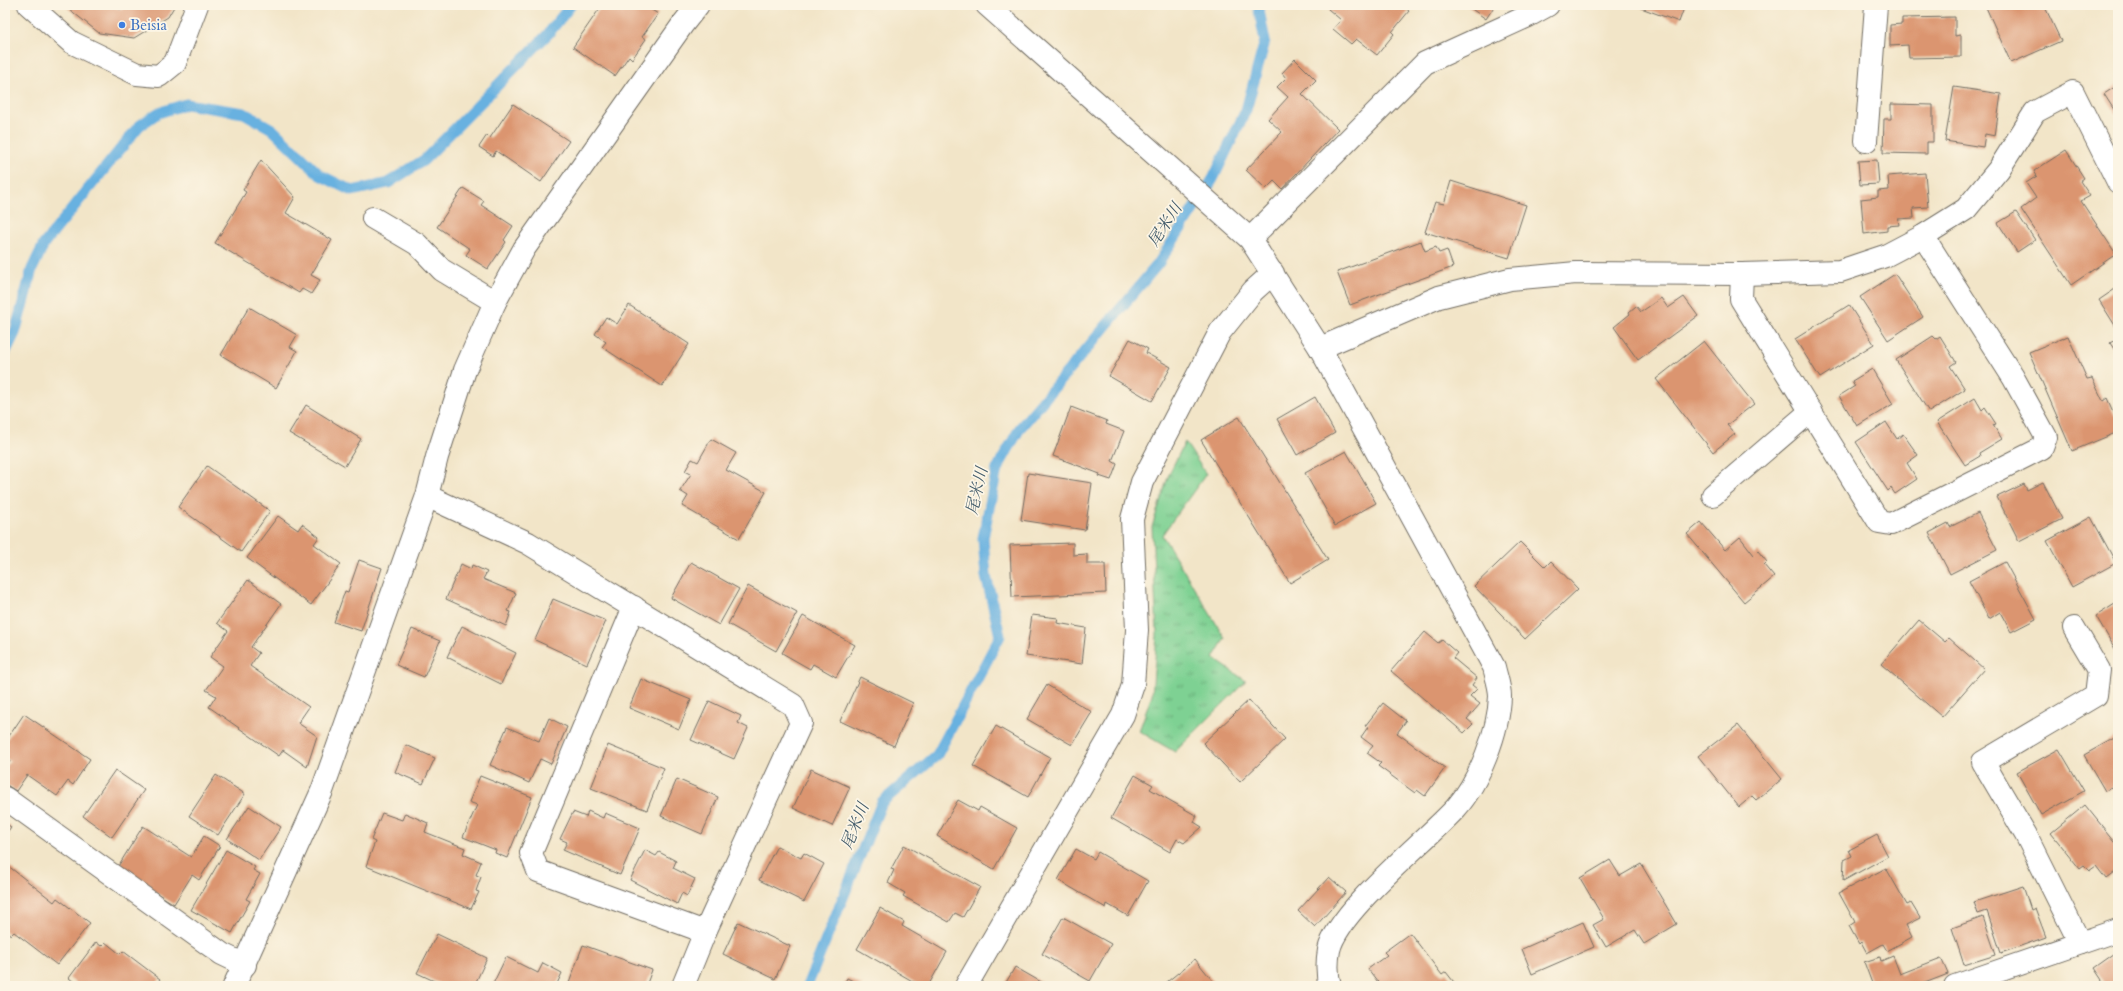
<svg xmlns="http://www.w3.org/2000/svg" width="2123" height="991" font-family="Cardo,'Noto Serif JP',serif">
	<defs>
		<pattern id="grass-tufts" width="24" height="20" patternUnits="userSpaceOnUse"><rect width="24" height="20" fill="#7ed193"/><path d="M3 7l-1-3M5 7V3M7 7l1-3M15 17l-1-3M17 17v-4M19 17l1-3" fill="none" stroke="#67aa78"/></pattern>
	</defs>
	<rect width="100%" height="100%" fill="#fcf5e5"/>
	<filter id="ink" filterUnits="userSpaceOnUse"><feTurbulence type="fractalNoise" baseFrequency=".025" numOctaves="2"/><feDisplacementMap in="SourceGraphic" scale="8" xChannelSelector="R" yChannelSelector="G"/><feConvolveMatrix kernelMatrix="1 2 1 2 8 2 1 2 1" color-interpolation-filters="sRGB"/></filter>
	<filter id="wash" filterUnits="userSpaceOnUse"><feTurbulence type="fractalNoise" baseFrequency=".012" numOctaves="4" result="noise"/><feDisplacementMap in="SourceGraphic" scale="16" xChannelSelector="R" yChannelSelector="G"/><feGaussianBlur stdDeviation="0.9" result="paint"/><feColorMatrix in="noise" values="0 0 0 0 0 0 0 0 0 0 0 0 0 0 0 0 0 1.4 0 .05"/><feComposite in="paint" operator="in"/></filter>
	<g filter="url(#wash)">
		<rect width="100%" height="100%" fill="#f2e5c8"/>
		<path fill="url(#grass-tufts)" stroke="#547e5f" d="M 1185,442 L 1206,474 L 1162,535 L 1225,638 L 1213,658 L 1246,681 L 1175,752 L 1139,731 L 1152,695 L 1157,635 L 1152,527 L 1169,474 Z"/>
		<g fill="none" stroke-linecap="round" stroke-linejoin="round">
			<g stroke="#68b1e0" stroke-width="11">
				<path d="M 5,353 L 15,333 L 32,269 L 44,244 L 139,126 L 158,113 L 186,104 L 244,113 L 272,129 L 320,175 L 352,191 L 388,183 L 424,160 L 548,34 L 571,5"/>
				<path d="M 807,986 L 882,802 L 937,755 L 1000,636 L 986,576 L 983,538 L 997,469 L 1020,428 L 1158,264 L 1213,179 L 1246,110 L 1265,41 L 1258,5"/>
			</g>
		</g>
		<g id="blocks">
			<g fill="#db9570">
				<path d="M 64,5 L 107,5 L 120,9 L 135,5 L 175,5 L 168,17 L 134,38 L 99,33 Z"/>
				<path d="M 602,5 L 644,5 L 658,14 L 642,37 L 646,39 L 632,59 L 629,56 L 615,76 L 573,47 Z"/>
				<path d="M 1331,5 L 1402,5 L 1409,11 L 1392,32 L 1394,34 L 1377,55 L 1356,39 L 1351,44 L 1333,29 L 1341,20 L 1328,9 Z"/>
				<path d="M 1466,5 L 1495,5 L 1486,19 Z"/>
				<path d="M 1633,5 L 1685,5 L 1679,22 Z"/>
				<path d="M 1985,5 L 2044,5 L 2061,41 L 2011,63 Z"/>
				<path d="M 1955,17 L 1955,36 L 1961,35 L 1961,57 L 1909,58 L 1908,45 L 1890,46 L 1890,25 L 1902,24 L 1902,18 Z"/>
				<path d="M 1295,59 L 1316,80 L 1302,94 L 1338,129 L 1282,189 L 1274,181 L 1266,189 L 1246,170 L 1282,132 L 1268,119 L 1288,97 L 1277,87 L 1286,78 L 1282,73 Z"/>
				<path d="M 2118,85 L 2118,116 L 2104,94 Z"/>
				<path d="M 1954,87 L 2001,94 L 1995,136 L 1985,134 L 1983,147 L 1945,141 Z"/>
				<path d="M 513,104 L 569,141 L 541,182 L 496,151 L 493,156 L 479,147 L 487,135 L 490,138 Z"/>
				<path d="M 1891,104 L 1933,105 L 1933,142 L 1927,142 L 1927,154 L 1883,153 L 1884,119 L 1891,119 Z"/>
				<path d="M 2066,150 L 2084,178 L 2080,181 L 2090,196 L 2081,201 L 2116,254 L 2071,285 L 2021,209 L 2036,198 L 2026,183 L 2037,176 L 2034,171 Z"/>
				<path d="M 261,160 L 295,197 L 286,213 L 332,240 L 311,275 L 320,280 L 311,294 L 302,289 L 299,293 L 215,243 L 246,192 L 243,190 Z"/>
				<path d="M 1877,160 L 1879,184 L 1860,185 L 1858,161 Z"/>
				<path d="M 1925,173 L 1928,207 L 1913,208 L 1914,218 L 1898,219 L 1899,225 L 1887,226 L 1887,231 L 1864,234 L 1861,199 L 1878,197 L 1878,191 L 1889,190 L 1888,176 Z"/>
				<path d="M 1451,181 L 1526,205 L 1509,258 L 1425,232 L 1435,202 L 1444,204 Z"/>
				<path d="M 463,188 L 484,201 L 481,205 L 513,226 L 504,240 L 506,242 L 488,269 L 466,255 L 470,249 L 437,227 Z"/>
				<path d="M 2016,212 L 2035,240 L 2017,252 L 1998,223 Z"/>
				<path d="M 1421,241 L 1425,251 L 1436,247 L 1439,253 L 1447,250 L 1453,267 L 1350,305 L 1337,272 Z"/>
				<path d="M 1895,274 L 1923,317 L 1888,340 L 1860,297 Z"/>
				<path d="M 2118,287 L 2118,325 L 2116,327 L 2099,300 Z"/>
				<path d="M 1684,297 L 1698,316 L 1638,360 L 1614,327 L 1630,314 L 1629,312 L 1636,306 L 1641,312 L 1661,298 L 1668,308 Z"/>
				<path d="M 629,305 L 689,344 L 662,386 L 602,347 L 606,342 L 595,334 L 606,317 L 617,324 Z"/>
				<path d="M 1849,305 L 1874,344 L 1820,378 L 1795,339 Z"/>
				<path d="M 249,307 L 297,335 L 290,347 L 297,351 L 276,388 L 221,355 Z"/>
				<path d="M 1933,336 L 1936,339 L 1940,336 L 1956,362 L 1950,366 L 1965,389 L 1929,412 L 1896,360 Z"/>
				<path d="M 2068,336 L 2087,379 L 2092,378 L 2103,401 L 2107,398 L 2118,423 L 2118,432 L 2072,451 L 2029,352 Z"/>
				<path d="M 2118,338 L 2118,355 L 2110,343 Z"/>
				<path d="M 1130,339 L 1148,349 L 1146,353 L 1171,367 L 1152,401 L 1109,376 Z"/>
				<path d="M 1704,341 L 1754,404 L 1727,425 L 1735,434 L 1713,452 L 1656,379 Z"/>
				<path d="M 1872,369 L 1893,404 L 1857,426 L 1839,396 L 1855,386 L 1852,381 Z"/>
				<path d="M 1315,397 L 1335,433 L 1297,455 L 1277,419 Z"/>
				<path d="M 1975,398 L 1982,410 L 1985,407 L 1996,424 L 1993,425 L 2002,439 L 1979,453 L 1980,456 L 1965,465 L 1937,422 Z"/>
				<path d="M 306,405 L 361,439 L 345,466 L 289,433 Z"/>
				<path d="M 1071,407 L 1107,421 L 1106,424 L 1124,431 L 1112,461 L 1117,464 L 1111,480 L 1099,476 L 1100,474 L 1053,456 Z"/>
				<path d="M 1239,417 L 1328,560 L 1290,583 L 1201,440 Z"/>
				<path d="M 1886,422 L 1897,439 L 1903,434 L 1918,455 L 1907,463 L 1917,479 L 1895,494 L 1891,488 L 1888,491 L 1856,442 Z"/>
				<path d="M 711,439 L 736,453 L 726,470 L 766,492 L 739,539 L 682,506 L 688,496 L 680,491 L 691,474 L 685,471 L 692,459 L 698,462 Z"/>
				<path d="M 1346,451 L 1376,503 L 1335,526 L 1305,473 Z"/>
				<path d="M 207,466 L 270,511 L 241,552 L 178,507 Z"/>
				<path d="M 1028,473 L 1092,483 L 1085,530 L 1021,520 Z"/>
				<path d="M 2043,482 L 2062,519 L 2019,541 L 1997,497 L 2024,484 L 2027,490 Z"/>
				<path d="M 1978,513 L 1997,550 L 1950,574 L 1929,533 L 1948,523 L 1950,527 Z"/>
				<path d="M 278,516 L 298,530 L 302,524 L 319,537 L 314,544 L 341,564 L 311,605 L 247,558 Z"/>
				<path d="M 2091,517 L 2116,563 L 2072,587 L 2047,541 Z"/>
				<path d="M 1701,522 L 1725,550 L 1740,537 L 1754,555 L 1758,551 L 1767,562 L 1764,565 L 1774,577 L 1744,602 L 1687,534 Z"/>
				<path d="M 1520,542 L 1545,567 L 1551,561 L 1578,589 L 1525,639 L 1474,586 Z"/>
				<path d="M 1073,543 L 1073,555 L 1087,554 L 1087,564 L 1105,564 L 1106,593 L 1012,597 L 1010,545 Z"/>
				<path d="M 359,560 L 382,568 L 361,631 L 334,622 L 345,591 L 348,592 Z"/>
				<path d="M 691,562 L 739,589 L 719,625 L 671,598 Z"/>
				<path d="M 2005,562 L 2036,619 L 2011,632 L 2000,612 L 1989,619 L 1969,581 Z"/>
				<path d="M 461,564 L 471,569 L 472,565 L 487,572 L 483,579 L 516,593 L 508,611 L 511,612 L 506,626 L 446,599 Z"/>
				<path d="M 248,580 L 281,604 L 251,647 L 259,653 L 250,666 L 309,707 L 298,723 L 317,736 L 307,767 L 283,750 L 279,756 L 209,707 L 216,696 L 206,690 L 223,666 L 210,657 L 228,631 L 217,623 Z"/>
				<path d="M 748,586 L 797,613 L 776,651 L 728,624 Z"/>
				<path d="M 553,599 L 606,621 L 587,664 L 535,640 Z"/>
				<path d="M 2118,602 L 2118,654 L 2096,616 Z"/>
				<path d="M 1032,615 L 1058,618 L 1057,623 L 1086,628 L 1082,664 L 1026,656 Z"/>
				<path d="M 803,616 L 855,645 L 836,677 L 813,664 L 810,669 L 782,653 Z"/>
				<path d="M 1919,620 L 1945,642 L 1949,638 L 1984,669 L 1942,717 L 1881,664 Z"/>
				<path d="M 462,626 L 516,653 L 501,684 L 447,657 Z"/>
				<path d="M 412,629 L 440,641 L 424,677 L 396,665 Z"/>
				<path d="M 1425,632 L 1438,643 L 1442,640 L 1457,653 L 1453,658 L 1477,678 L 1472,685 L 1477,689 L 1470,696 L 1480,704 L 1467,719 L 1473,724 L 1464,733 L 1391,671 Z"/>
				<path d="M 860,677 L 913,703 L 894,746 L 840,721 Z"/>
				<path d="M 641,679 L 691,700 L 679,729 L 629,708 Z"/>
				<path d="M 1047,685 L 1092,712 L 1072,745 L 1027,719 Z"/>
				<path d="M 1249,700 L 1285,739 L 1240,782 L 1203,743 Z"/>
				<path d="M 709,701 L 741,716 L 738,723 L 748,728 L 734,759 L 691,740 Z"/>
				<path d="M 1383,703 L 1406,721 L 1397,733 L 1445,768 L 1425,796 L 1417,790 L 1415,793 L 1378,766 L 1381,763 L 1367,753 L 1373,746 L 1361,737 L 1368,727 L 1365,726 Z"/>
				<path d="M 24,714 L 90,759 L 73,785 L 68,781 L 57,796 L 27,775 L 16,791 L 5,784 L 5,769 L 10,761 L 5,758 L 5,742 Z"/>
				<path d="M 549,718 L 567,727 L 551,764 L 540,759 L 529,783 L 490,765 L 507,727 L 539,741 Z"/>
				<path d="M 1738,725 L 1782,779 L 1756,800 L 1752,796 L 1739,807 L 1698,756 Z"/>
				<path d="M 996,726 L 1050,757 L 1028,797 L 973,766 Z"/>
				<path d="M 2118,736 L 2118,784 L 2105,791 L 2084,755 Z"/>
				<path d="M 406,745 L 435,758 L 423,784 L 395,772 Z"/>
				<path d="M 608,745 L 664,768 L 647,810 L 591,788 Z"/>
				<path d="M 2059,749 L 2084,791 L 2041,815 L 2017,772 Z"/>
				<path d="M 811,769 L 850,787 L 832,826 L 793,808 Z"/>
				<path d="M 115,770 L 144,790 L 112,837 L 83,816 Z"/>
				<path d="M 216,775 L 245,794 L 218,835 L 189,816 Z"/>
				<path d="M 1135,775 L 1153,785 L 1150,789 L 1197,816 L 1194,822 L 1202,827 L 1184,843 L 1177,839 L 1170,852 L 1111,818 Z"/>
				<path d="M 480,776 L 532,797 L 507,858 L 495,853 L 496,850 L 463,837 L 477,805 L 469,802 Z"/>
				<path d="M 677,779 L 718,797 L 702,834 L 661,816 Z"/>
				<path d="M 958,800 L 978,811 L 980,807 L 1017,828 L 994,869 L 937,836 Z"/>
				<path d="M 2085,805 L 2118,846 L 2118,870 L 2106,879 L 2096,866 L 2089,871 L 2084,866 L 2080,869 L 2051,833 Z"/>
				<path d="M 249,806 L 281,827 L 259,860 L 227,839 Z"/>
				<path d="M 588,811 L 603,818 L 605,813 L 640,828 L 620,875 L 563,850 L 567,842 L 560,839 L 573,812 L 586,817 Z"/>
				<path d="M 382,813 L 402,820 L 405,813 L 428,823 L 425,832 L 465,848 L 463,854 L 481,862 L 476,875 L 481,877 L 476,891 L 479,892 L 471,909 L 366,866 L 375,842 L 371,840 Z"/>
				<path d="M 5,823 L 11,827 L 5,835 Z"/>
				<path d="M 143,826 L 191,857 L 204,836 L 220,846 L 199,880 L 192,875 L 174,904 L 117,868 Z"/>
				<path d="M 1877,835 L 1888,856 L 1843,881 L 1844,860 L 1852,856 L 1849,850 Z"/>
				<path d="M 904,845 L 980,887 L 963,917 L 955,913 L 949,922 L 903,896 L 905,893 L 888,883 L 894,870 L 891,869 Z"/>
				<path d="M 777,846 L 801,858 L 804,853 L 824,864 L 804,902 L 759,880 Z"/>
				<path d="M 1076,849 L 1094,859 L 1098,852 L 1148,881 L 1128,916 L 1107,904 L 1106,908 L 1058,880 Z"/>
				<path d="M 226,850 L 255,867 L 253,870 L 260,874 L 246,899 L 250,901 L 232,933 L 191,910 Z"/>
				<path d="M 645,850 L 656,856 L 659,852 L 676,861 L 673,868 L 695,879 L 687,896 L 682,893 L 677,904 L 630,880 Z"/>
				<path d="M 1610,860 L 1620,876 L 1641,864 L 1677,924 L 1644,944 L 1635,930 L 1606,947 L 1593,925 L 1604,919 L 1580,878 Z"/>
				<path d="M 7,865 L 54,902 L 57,898 L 90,923 L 57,965 L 14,932 L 11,935 L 5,931 L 5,867 Z"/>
				<path d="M 1886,868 L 1907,905 L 1911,903 L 1920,918 L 1906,925 L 1912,937 L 1887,951 L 1883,944 L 1867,953 L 1861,942 L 1859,944 L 1849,926 L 1855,922 L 1839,893 Z"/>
				<path d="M 1329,877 L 1346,892 L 1315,927 L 1298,911 Z"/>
				<path d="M 2023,886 L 2031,910 L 2035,908 L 2046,937 L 2001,953 L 1987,911 L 1978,914 L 1974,902 Z"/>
				<path d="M 880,908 L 904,922 L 902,926 L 947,952 L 928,986 L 921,986 L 857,949 Z"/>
				<path d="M 1063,917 L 1111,944 L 1090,981 L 1042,954 Z"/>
				<path d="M 1983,917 L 1996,955 L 1964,965 L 1952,928 Z"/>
				<path d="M 738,922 L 790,946 L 775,979 L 723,954 Z"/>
				<path d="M 1583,922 L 1594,947 L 1532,974 L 1522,949 Z"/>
				<path d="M 1410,933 L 1442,975 L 1446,972 L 1457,986 L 1381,986 L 1368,969 L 1387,955 L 1384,952 Z"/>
				<path d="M 437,934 L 487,958 L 474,986 L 445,986 L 417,973 Z"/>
				<path d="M 96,942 L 101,946 L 105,942 L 120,954 L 123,951 L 160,979 L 155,986 L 79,986 L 69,978 Z"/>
				<path d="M 583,945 L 652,970 L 646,986 L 568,986 Z"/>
				<path d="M 2118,951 L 2118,986 L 2106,986 L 2094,968 Z"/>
				<path d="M 1893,956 L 1900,974 L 1941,958 L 1948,974 L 1917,986 L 1873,986 L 1864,962 L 1880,957 L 1881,961 Z"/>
				<path d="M 506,957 L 538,973 L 543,963 L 562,973 L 556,986 L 492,986 Z"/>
				<path d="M 1195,959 L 1217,986 L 1162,986 Z"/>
				<path d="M 1015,967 L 1048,986 L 1004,986 Z"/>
				<path d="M 847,978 L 863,986 L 843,986 Z"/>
			</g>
		</g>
	</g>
	<g filter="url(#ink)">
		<use href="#blocks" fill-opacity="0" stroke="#716c62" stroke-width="1"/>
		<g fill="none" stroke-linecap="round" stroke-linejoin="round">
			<g stroke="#716c62" stroke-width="24">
				<g id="street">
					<path d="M 29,5 L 71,42 L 137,74 L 159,76 L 175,63 L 197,5"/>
					<path d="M 987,5 L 1250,239 L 1320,348 L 1494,667 C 1496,676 1500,687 1500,696 C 1499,731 1479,782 1456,808 C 1426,841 1338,910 1329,950 C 1327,961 1327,975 1330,986"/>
					<path d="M 1866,141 L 1876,5"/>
					<path d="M 373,218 L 417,244 L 442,270 L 495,302"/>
					<path d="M 1250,239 L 1425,63 L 1528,16 L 1548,5"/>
					<path d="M 1742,274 L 1741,299 L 1879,522 L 1891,524 L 2042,448 L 2046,437 L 2013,377 L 1923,236"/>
					<path d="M 1320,348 L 1439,297 L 1510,279 L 1576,273 L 1742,274 L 1840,271 L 1885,256 L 1923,236 L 1966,209 L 1999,169 L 2035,112 L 2073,92 L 2118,182"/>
					<path d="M 1713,495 L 1811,411"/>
					<path d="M 427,496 L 528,543 L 793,705 L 801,723 L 705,932 L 683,986"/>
					<path d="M 634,607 L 531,853 L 538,871 L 705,932"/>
					<path d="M 2074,628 L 2099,670 L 2096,695 L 1983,762 L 2026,835 L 2080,943"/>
					<path d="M 5,798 L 222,954 L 245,965"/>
					<path d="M 234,986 L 322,791 L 427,496 L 437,457 L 465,370 L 495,302 L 524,249 L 683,24 L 698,5"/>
					<path d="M 966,986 L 1123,715 L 1133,685 L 1137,630 L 1132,519 L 1142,482 L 1220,332 L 1253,291 L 1273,273"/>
					<path d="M 1955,986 L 2118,930"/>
				</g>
			</g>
			<use href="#street" stroke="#fff" stroke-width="22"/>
		</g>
	</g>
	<circle fill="#3f7fe0" stroke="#fcf5e5" stroke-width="1.5" cx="122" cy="25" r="4"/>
	<g text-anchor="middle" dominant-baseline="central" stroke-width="3.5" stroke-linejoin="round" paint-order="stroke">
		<g font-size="15" fill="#366cbe" stroke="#fcf5e5" text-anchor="start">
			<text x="130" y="25">Beisia</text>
		</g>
		<g font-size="16" font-style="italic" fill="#405a6a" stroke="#fcf5e5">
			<text transform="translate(1165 225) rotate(-57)">尾米川</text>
			<text transform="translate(977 491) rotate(-77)">尾米川</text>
			<text transform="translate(855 826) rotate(-68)">尾米川</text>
		</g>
	</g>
	<rect width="2123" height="991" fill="none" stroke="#fcf5e5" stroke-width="20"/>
</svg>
